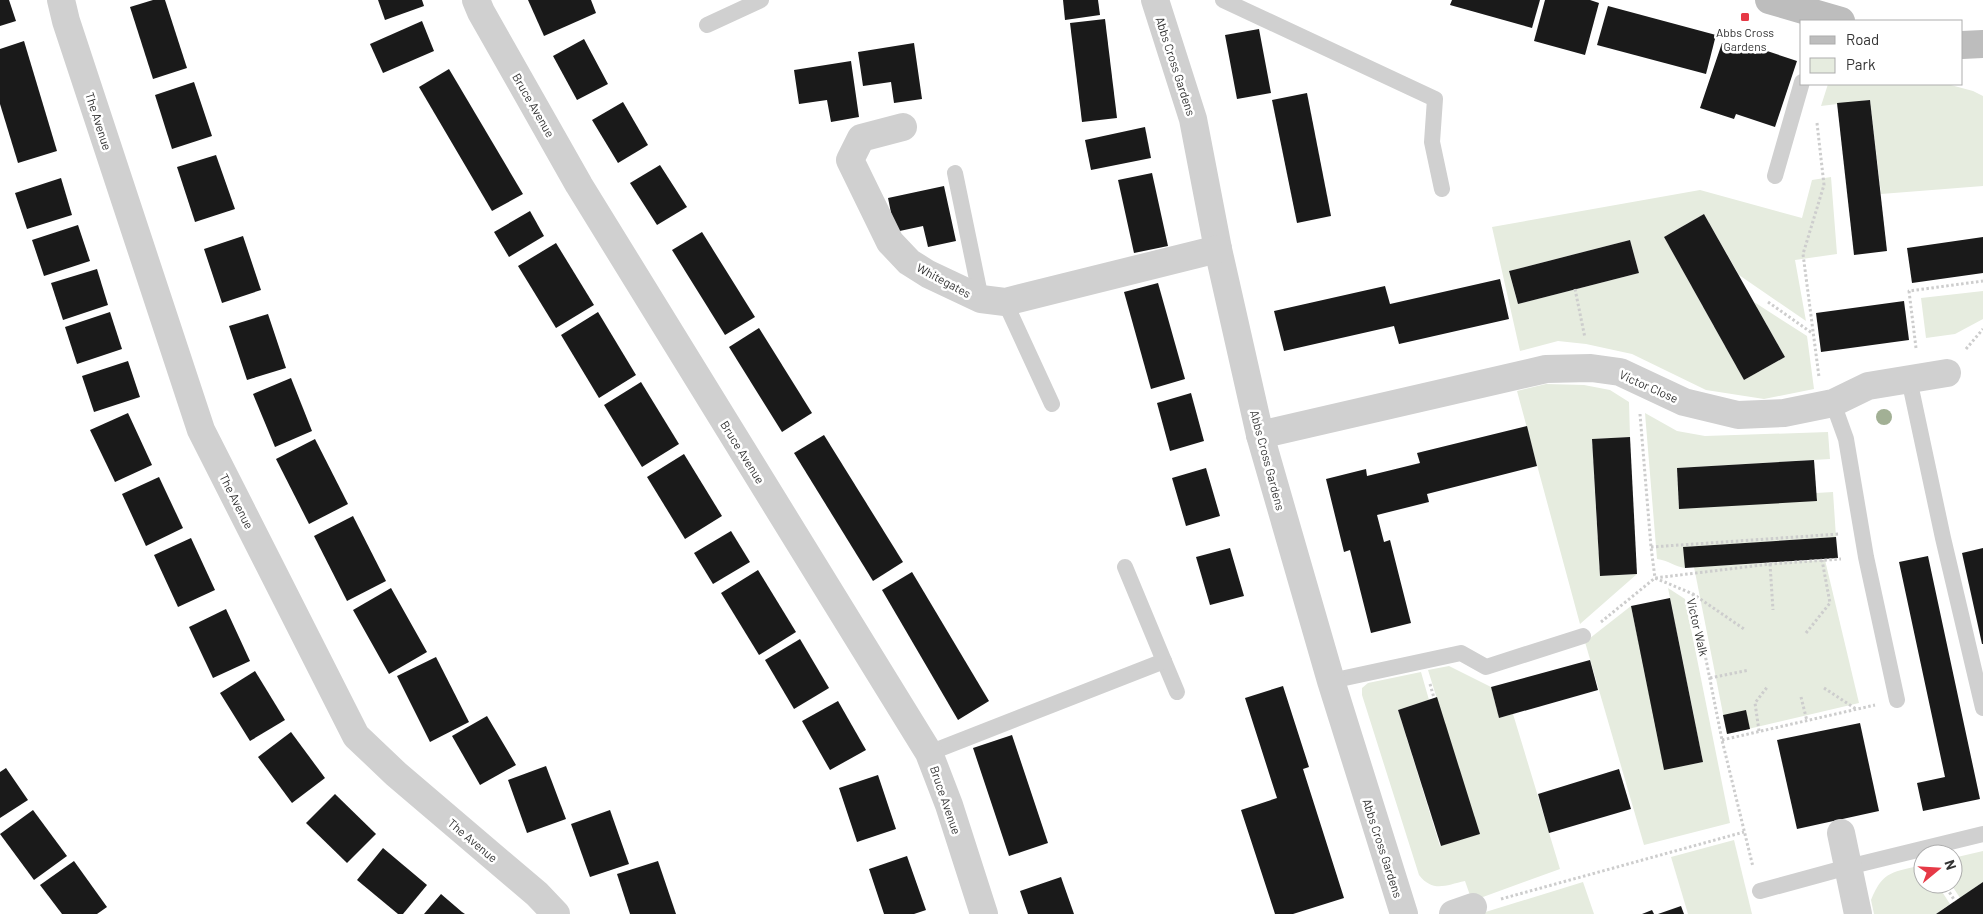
<svg xmlns="http://www.w3.org/2000/svg" width="1983" height="914" font-family="Barlow,sans-serif">
	<rect width="100%" height="100%" fill="#fff"/>
	<g fill="#e6ecdf" fill-rule="evenodd">
		<path d="M 1828,84 L 1947,84 L 1973,91 L 1983,96 L 1983,186 L 1881,194 L 1870,100 L 1821,106 Z"/>
		<path d="M 1831,177 L 1837,254 L 1795,260 L 1806,321 L 1739,275 L 1704,214 L 1664,237 L 1744,380 L 1785,357 L 1754,302 L 1807,336 L 1814,389 L 1764,399 L 1706,390 L 1632,354 L 1586,344 L 1558,341 L 1520,351 L 1492,227 L 1700,190 L 1802,218 L 1812,180 ZM 1630,240 L 1639,273 L 1518,304 L 1509,271 Z"/>
		<path d="M 1983,291 L 1983,319 L 1955,334 L 1926,338 L 1921,298 Z"/>
		<path d="M 1546,384 L 1584,385 L 1610,390 L 1629,402 L 1630,437 L 1592,439 L 1600,576 L 1637,574 L 1580,624 L 1517,391 Z"/>
		<path d="M 1645,413 L 1677,431 L 1705,436 L 1828,432 L 1830,459 L 1677,468 L 1679,508 L 1817,500 L 1816,493 L 1833,492 L 1836,537 L 1684,547 L 1685,568 C 1675,567 1668,560 1657,559 Z"/>
		<path d="M 1825,560 L 1859,703 L 1727,734 L 1694,567 Z"/>
		<path d="M 1668,588 L 1685,599 L 1730,823 L 1644,845 L 1585,642 L 1631,606 L 1665,769 L 1703,762 Z"/>
		<path d="M 1449,666 L 1491,687 L 1499,718 L 1513,714 L 1560,869 L 1472,901 L 1465,881 C 1446,885 1433,893 1419,875 L 1362,695 L 1362,688 L 1368,683 L 1421,672 L 1429,700 L 1398,710 L 1440,846 L 1479,834 L 1428,670 Z"/>
		<path d="M 1734,840 L 1752,914 L 1688,914 L 1671,857 Z"/>
		<path d="M 1983,851 L 1983,882 L 1960,898 L 1951,884 L 1953,884 L 1953,858 Z"/>
		<path d="M 1923,865 L 1923,884 L 1937,884 L 1950,904 L 1936,914 L 1874,914 L 1871,900 C 1883,870 1894,872 1923,865 Z"/>
		<path d="M 1583,882 L 1594,914 L 1479,914 Z"/>
	</g>
	<g fill="#1a1a1a">
		<path d="M 0,0 L 9,0 L 16,21 L 0,26 Z"/>
		<path d="M 153,0 L 165,0 L 187,68 L 153,79 L 130,7 Z"/>
		<path d="M 378,0 L 422,0 L 424,6 L 385,20 Z"/>
		<path d="M 528,0 L 591,0 L 596,13 L 544,36 Z"/>
		<path d="M 1063,0 L 1098,0 L 1100,15 L 1065,20 Z"/>
		<path d="M 1452,0 L 1540,0 L 1532,28 L 1450,5 Z"/>
		<path d="M 1545,0 L 1590,0 L 1599,3 L 1585,55 L 1534,41 Z"/>
		<path d="M 1608,6 L 1716,35 L 1706,74 L 1597,45 Z"/>
		<path d="M 1105,19 L 1117,118 L 1082,122 L 1070,23 Z"/>
		<path d="M 422,21 L 434,51 L 383,73 L 370,44 Z"/>
		<path d="M 1259,29 L 1271,93 L 1237,99 L 1225,35 Z"/>
		<path d="M 584,39 L 608,84 L 577,100 L 553,56 Z"/>
		<path d="M 24,41 L 57,151 L 18,163 L 0,104 L 0,49 Z"/>
		<path d="M 914,43 L 922,99 L 894,103 L 891,82 L 863,86 L 858,52 Z"/>
		<path d="M 1722,43 L 1756,54 L 1758,48 L 1797,61 L 1775,127 L 1736,114 L 1734,119 L 1700,108 Z"/>
		<path d="M 851,61 L 859,117 L 831,122 L 827,100 L 799,104 L 794,70 Z"/>
		<path d="M 449,69 L 523,194 L 492,211 L 419,87 Z"/>
		<path d="M 194,82 L 212,136 L 172,149 L 155,95 Z"/>
		<path d="M 1307,93 L 1331,216 L 1297,223 L 1272,100 Z"/>
		<path d="M 1870,100 L 1887,251 L 1854,255 L 1837,103 Z"/>
		<path d="M 623,102 L 648,145 L 618,163 L 592,120 Z"/>
		<path d="M 1145,127 L 1151,158 L 1091,170 L 1085,140 Z"/>
		<path d="M 216,155 L 235,209 L 195,222 L 177,167 Z"/>
		<path d="M 660,165 L 687,207 L 657,225 L 630,183 Z"/>
		<path d="M 1152,173 L 1168,246 L 1134,253 L 1118,180 Z"/>
		<path d="M 61,178 L 72,215 L 27,229 L 15,193 Z"/>
		<path d="M 944,186 L 956,241 L 928,247 L 923,226 L 895,232 L 888,198 Z"/>
		<path d="M 530,211 L 544,236 L 509,257 L 494,232 Z"/>
		<path d="M 1704,214 L 1785,357 L 1744,380 L 1664,237 Z"/>
		<path d="M 78,225 L 90,261 L 44,276 L 32,240 Z"/>
		<path d="M 702,232 L 755,317 L 725,335 L 672,250 Z"/>
		<path d="M 243,236 L 261,290 L 222,303 L 204,249 Z"/>
		<path d="M 1983,237 L 1983,273 L 1912,283 L 1907,248 Z"/>
		<path d="M 1630,240 L 1639,273 L 1518,304 L 1509,271 Z"/>
		<path d="M 556,243 L 594,305 L 556,328 L 518,266 Z"/>
		<path d="M 97,269 L 108,305 L 63,320 L 51,283 Z"/>
		<path d="M 1500,279 L 1509,319 L 1399,344 L 1394,326 L 1284,351 L 1274,311 L 1385,286 L 1390,304 Z"/>
		<path d="M 1158,283 L 1185,379 L 1151,389 L 1124,292 Z"/>
		<path d="M 1904,301 L 1909,340 L 1821,352 L 1816,313 Z"/>
		<path d="M 110,312 L 122,349 L 77,364 L 65,327 Z"/>
		<path d="M 598,312 L 636,375 L 599,398 L 561,335 Z"/>
		<path d="M 268,314 L 286,368 L 247,380 L 229,326 Z"/>
		<path d="M 759,328 L 812,413 L 782,432 L 729,347 Z"/>
		<path d="M 128,361 L 140,397 L 94,412 L 82,376 Z"/>
		<path d="M 291,378 L 312,431 L 275,447 L 253,394 Z"/>
		<path d="M 641,382 L 679,444 L 642,467 L 604,405 Z"/>
		<path d="M 1191,393 L 1204,441 L 1170,451 L 1157,403 Z"/>
		<path d="M 128,413 L 152,465 L 115,482 L 90,430 Z"/>
		<path d="M 1527,426 L 1537,466 L 1427,494 L 1429,502 L 1377,515 L 1384,542 L 1390,540 L 1411,623 L 1371,633 L 1350,550 L 1344,552 L 1326,479 L 1366,469 L 1367,476 L 1420,463 L 1417,453 Z"/>
		<path d="M 824,435 L 903,562 L 873,581 L 794,453 Z"/>
		<path d="M 1630,437 L 1637,574 L 1600,576 L 1592,439 Z"/>
		<path d="M 315,439 L 348,504 L 309,524 L 276,459 Z"/>
		<path d="M 684,454 L 722,516 L 685,539 L 647,477 Z"/>
		<path d="M 1814,460 L 1817,501 L 1679,509 L 1677,468 Z"/>
		<path d="M 1206,468 L 1220,516 L 1186,526 L 1172,478 Z"/>
		<path d="M 159,477 L 183,528 L 146,546 L 122,494 Z"/>
		<path d="M 353,516 L 386,581 L 347,601 L 314,536 Z"/>
		<path d="M 731,531 L 750,562 L 713,584 L 694,553 Z"/>
		<path d="M 1836,537 L 1838,558 L 1685,568 L 1683,547 Z"/>
		<path d="M 191,538 L 215,590 L 178,607 L 154,555 Z"/>
		<path d="M 1230,548 L 1244,596 L 1210,605 L 1196,557 Z"/>
		<path d="M 1983,548 L 1983,644 L 1982,644 L 1962,553 Z"/>
		<path d="M 1928,556 L 1980,799 L 1923,811 L 1917,783 L 1945,777 L 1899,562 Z"/>
		<path d="M 758,570 L 796,632 L 759,655 L 721,593 Z"/>
		<path d="M 912,572 L 989,701 L 958,720 L 882,590 Z"/>
		<path d="M 391,588 L 427,652 L 389,674 L 353,610 Z"/>
		<path d="M 1670,598 L 1703,762 L 1664,770 L 1631,606 Z"/>
		<path d="M 226,609 L 250,661 L 213,678 L 189,627 Z"/>
		<path d="M 800,639 L 829,688 L 794,709 L 765,660 Z"/>
		<path d="M 436,657 L 469,722 L 430,742 L 397,676 Z"/>
		<path d="M 1590,660 L 1598,690 L 1499,718 L 1491,687 Z"/>
		<path d="M 255,671 L 285,720 L 250,741 L 220,693 Z"/>
		<path d="M 1283,686 L 1309,767 L 1303,769 L 1344,898 L 1293,914 L 1275,914 L 1241,810 L 1277,798 L 1245,698 Z"/>
		<path d="M 1437,697 L 1480,834 L 1441,846 L 1398,710 Z"/>
		<path d="M 838,701 L 866,750 L 830,770 L 802,721 Z"/>
		<path d="M 1746,710 L 1750,729 L 1727,734 L 1723,715 Z"/>
		<path d="M 487,716 L 516,765 L 480,785 L 452,736 Z"/>
		<path d="M 1860,723 L 1879,811 L 1797,829 L 1777,740 Z"/>
		<path d="M 291,732 L 325,778 L 292,803 L 258,757 Z"/>
		<path d="M 1012,735 L 1048,843 L 1009,856 L 973,748 Z"/>
		<path d="M 546,766 L 566,819 L 527,833 L 508,780 Z"/>
		<path d="M 6,768 L 28,800 L 0,818 L 0,772 Z"/>
		<path d="M 1619,769 L 1631,809 L 1549,833 L 1538,794 Z"/>
		<path d="M 878,775 L 896,829 L 857,842 L 839,788 Z"/>
		<path d="M 335,794 L 376,834 L 347,863 L 306,823 Z"/>
		<path d="M 33,810 L 67,856 L 34,880 L 0,834 Z"/>
		<path d="M 610,810 L 629,864 L 590,877 L 571,824 Z"/>
		<path d="M 383,848 L 427,885 L 403,914 L 398,914 L 357,880 Z"/>
		<path d="M 907,856 L 926,910 L 914,914 L 884,914 L 869,869 Z"/>
		<path d="M 74,861 L 107,907 L 97,914 L 62,914 L 40,885 Z"/>
		<path d="M 658,861 L 676,914 L 630,914 L 617,874 Z"/>
		<path d="M 1061,877 L 1074,914 L 1028,914 L 1020,891 Z"/>
		<path d="M 1983,882 L 1983,914 L 1936,914 L 1955,901 Z"/>
		<path d="M 441,894 L 462,912 L 465,914 L 424,914 Z"/>
		<path d="M 1681,906 L 1684,914 L 1658,914 Z"/>
		<path d="M 1652,910 L 1654,914 L 1642,914 Z"/>
	</g>
	<g fill="none" stroke-linecap="round" stroke-linejoin="round">
		<g stroke="#cdcdcd" stroke-width="3" stroke-dasharray="2.5 2.5" stroke-linecap="butt">
			<path d="M 1817,123 L 1824,185 L 1803,254 L 1819,377"/>
			<path d="M 1575,289 L 1585,338"/>
			<path d="M 1768,302 L 1812,333"/>
			<path d="M 1916,348 L 1909,291 L 1983,281"/>
			<path d="M 1966,349 L 1983,329"/>
			<path d="M 1640,414 L 1651,547 L 1655,578 L 1693,594 L 1744,629"/>
			<path d="M 1651,547 L 1839,534"/>
			<path d="M 1770,564 L 1773,610"/>
			<path d="M 1693,594 L 1722,740 L 1753,867"/>
			<path d="M 1601,622 L 1655,578 L 1770,564 L 1841,559"/>
			<path d="M 1806,633 L 1830,603 L 1822,560"/>
			<path d="M 1710,678 L 1749,670"/>
			<path d="M 1430,684 L 1434,698"/>
			<path d="M 1824,688 L 1856,709"/>
			<path d="M 1801,697 L 1807,721"/>
			<path d="M 1759,731 L 1755,703 L 1768,686"/>
			<path d="M 1722,740 L 1875,705"/>
			<path d="M 1944,884 L 1955,901"/>
			<path d="M 1501,899 L 1744,832"/>
		</g>
		<g stroke="#d0d0d0" stroke-width="16">
			<path d="M 1223,0 L 1435,99 L 1432,142 L 1442,189"/>
			<path d="M 707,25 L 761,0"/>
			<path d="M 955,173 L 981,299"/>
			<path d="M 1775,176 L 1802,82"/>
			<path d="M 1005,302 L 1052,404"/>
			<path d="M 1909,379 L 1943,538 L 1983,708"/>
			<path d="M 1833,403 L 1846,439 L 1866,557 L 1897,700"/>
			<path d="M 1164,661 L 1177,692"/>
			<path d="M 1331,681 L 1461,653 L 1486,667 L 1583,636"/>
			<path d="M 929,753 L 1164,661 L 1125,567"/>
			<path d="M 1760,891 L 1848,867 L 1983,834"/>
		</g>
		<g stroke="#d0d0d0" stroke-width="28">
			<path d="M 61,0 L 66,21 L 201,430 L 356,736 L 396,774 L 537,894 L 556,914"/>
			<path d="M 476,0 L 481,12 L 579,185 L 929,753 L 949,805 L 984,914"/>
			<path d="M 1155,0 L 1193,119 L 1218,249 L 1260,435 L 1331,681 L 1404,914"/>
			<path d="M 903,127 L 861,138 L 850,160 L 890,242 L 909,262 L 928,274 L 981,299 L 1005,302 L 1218,249"/>
			<path d="M 1260,435 L 1546,369 L 1591,368 L 1620,372 L 1684,402 L 1738,415 L 1784,413 L 1833,403 L 1868,386 L 1947,373"/>
			<path d="M 1841,833 L 1858,914"/>
			<path d="M 1453,914 L 1473,907"/>
		</g>
		<g stroke="#bdbdbd" stroke-width="28">
			<path d="M 1769,0 L 1841,21"/>
			<path d="M 1962,45 L 1983,44"/>
		</g>
	</g>
	<circle fill="#a2b095" cx="1884" cy="417" r="8"/>
	<rect fill="#e63946" stroke="#fff" stroke-width="2" x="1740" y="12" width="10" height="10" rx="2.5"/>
	<g text-anchor="middle" dominant-baseline="central" stroke-width="5" stroke-linejoin="round" paint-order="stroke">
		<g font-size="12" fill="#333" stroke="#fff">
			<text x="1745" y="32">Abbs Cross<tspan x="1745" dy="14">Gardens</tspan></text>
		</g>
		<g font-size="12" fill="#333" stroke="#fff">
			<text transform="translate(1176 66) rotate(72)">Abbs Cross Gardens</text>
			<text transform="translate(534 105) rotate(60)">Bruce Avenue</text>
			<text transform="translate(99 121) rotate(72)">The Avenue</text>
			<text transform="translate(944 280) rotate(28)">Whitegates</text>
			<text transform="translate(1649 386) rotate(24)">Victor Close</text>
			<text transform="translate(743 452) rotate(58)">Bruce Avenue</text>
			<text transform="translate(1268 460) rotate(75)">Abbs Cross Gardens</text>
			<text transform="translate(237 501) rotate(63)">The Avenue</text>
			<text transform="translate(1698 627) rotate(77)">Victor Walk</text>
			<text transform="translate(946 800) rotate(71)">Bruce Avenue</text>
			<text transform="translate(473 840) rotate(40)">The Avenue</text>
			<text transform="translate(1383 848) rotate(72)">Abbs Cross Gardens</text>
		</g>
	</g>
	<rect x="1800" y="20" width="162" height="65" fill="#ffffff" stroke="#adadad"/>
	<rect x="1810" y="36" width="25" height="8" fill="#bdbdbd" stroke="#adadad"/>
	<text x="1846" y="45" font-size="15" fill="#333333">Road</text>
	<rect x="1810" y="58" width="25" height="15" fill="#e6ecdf" stroke="#adadad"/>
	<text x="1846" y="70" font-size="15" fill="#333333">Park</text>
	<g transform="translate(1938 869) rotate(72)"><circle r="24" fill="#ffffff" stroke="#adadad"/>
	<path d="M0-4L9 19L0 12L-9 19Z" fill="#e63946"/>
	<text y="-8" font-size="14" font-weight="bold" text-anchor="middle" fill="#333333">N</text>
	</g>
</svg>
